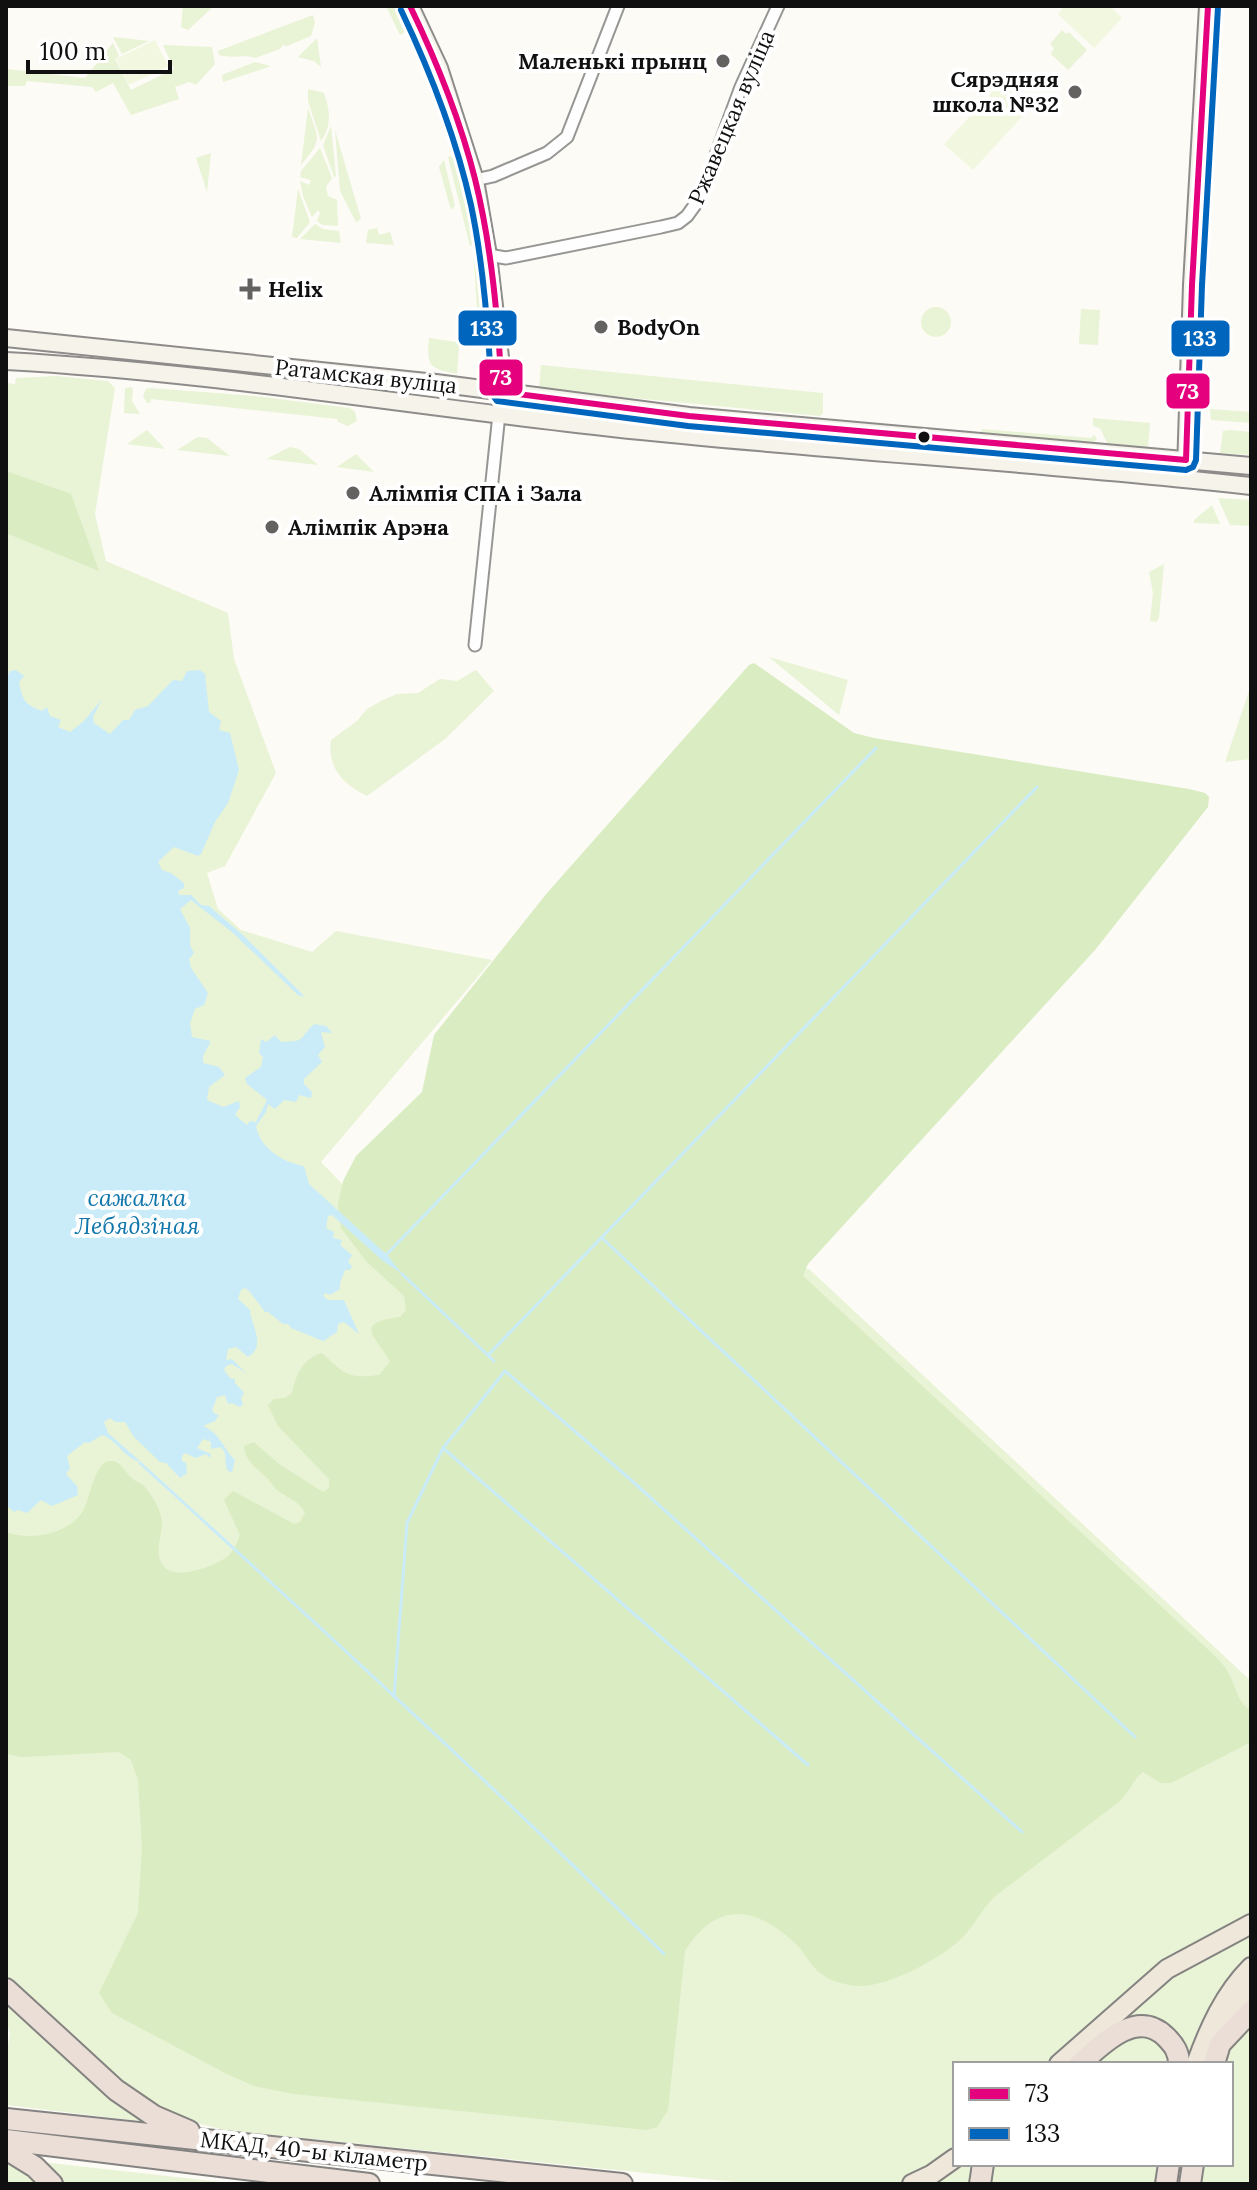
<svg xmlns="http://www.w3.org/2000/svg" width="1257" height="2190" font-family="Lora,serif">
	<rect width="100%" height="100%" fill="#fcfbf6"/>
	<g fill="#e9f3d5">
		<path d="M 183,6 L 214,6 L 188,30 L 181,27 Z"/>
		<path d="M 386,6 L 395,6 L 405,25 L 405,32 L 400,35 Z"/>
		<path d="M 313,15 L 315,23 L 311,36 L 287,46 L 283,45 L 280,49 L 255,58 C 243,54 232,59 219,55 L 218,51 Z"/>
		<path d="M 1062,30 L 1066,34 L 1069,32 L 1087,50 L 1068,70 L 1051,54 L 1054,48 L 1050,44 Z"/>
		<path d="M 113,37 L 149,41 L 122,54 Z"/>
		<path d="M 317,38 L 321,67 L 314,61 L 298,57 Z"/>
		<path d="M 113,43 L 119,56 L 115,59 L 131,90 L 174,69 L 163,45 L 212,47 L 215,64 L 196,85 L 189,82 L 175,87 L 179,99 L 131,115 L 113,83 L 96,92 L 92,87 L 27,81 L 25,86 L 6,86 L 7,69 L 85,78 Z"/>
		<path d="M 255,62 L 271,66 L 223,82 L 222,75 Z"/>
		<path d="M 1215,63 L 1202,419 L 1198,418 L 1210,68 Z"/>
		<path d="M 308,89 L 324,93 C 330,110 332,126 321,141 L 308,101 Z"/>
		<path d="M 308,108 C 318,139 324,138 301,165 Z"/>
		<path d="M 331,126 L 336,176 L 334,177 L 323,145 Z"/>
		<path d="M 335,130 L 361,219 L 356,222 L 340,191 Z"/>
		<path d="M 320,148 L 332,178 L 326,187 L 328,196 L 337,200 L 338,226 L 323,225 L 317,221 L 320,213 L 318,210 L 312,217 L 303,196 L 300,181 L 309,185 L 311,180 L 300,177 L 301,171 Z"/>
		<path d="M 211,153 L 207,192 L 196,158 Z"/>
		<path d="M 450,156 L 457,160 L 476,236 L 475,243 L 470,246 L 448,157 Z"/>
		<path d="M 444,160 L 455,206 L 451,210 L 439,167 Z"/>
		<path d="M 298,189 L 310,222 L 297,238 L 292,237 Z"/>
		<path d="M 315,224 L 323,229 L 339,231 L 341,243 L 300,239 Z"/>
		<path d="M 377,228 L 379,235 L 390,232 L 394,245 L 366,243 L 368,230 Z"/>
		<path d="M 474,260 L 481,266 L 487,347 L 479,345 Z"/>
		<circle cx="936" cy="322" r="15"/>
		<path d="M 1081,309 L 1100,310 L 1098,345 L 1079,344 Z"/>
		<path d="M 429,338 L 456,342 L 459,346 L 457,374 C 430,369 426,366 429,338 Z"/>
		<path d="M 541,365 L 823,393 L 823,413 L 820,416 L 539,389 Z"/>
		<path d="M 56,376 L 108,381 L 115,388 L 95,514 L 106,561 L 228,613 L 234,659 L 276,773 L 225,866 L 207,873 L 218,909 L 241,930 L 312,952 L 336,931 L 492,960 L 321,1162 L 499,1348 L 601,1250 L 809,1269 L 1251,1681 L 1251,1913 L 1197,1942 L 1163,1967 L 1053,2064 L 955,2064 L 955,2150 L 927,2172 L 898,2184 L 754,2184 L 225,2130 L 168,2116 L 129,2093 L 6,1977 L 6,383 L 15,384 L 16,378 Z"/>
		<path d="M 131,387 L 133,389 L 132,401 L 140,414 L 124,413 L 125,388 Z"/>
		<path d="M 150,388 L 255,396 L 350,408 L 355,412 L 357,421 L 348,426 L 338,422 L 337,419 L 151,399 L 150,403 L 147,403 L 143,396 L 146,389 Z"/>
		<path d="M 1210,409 L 1251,412 L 1251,423 L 1211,420 Z"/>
		<path d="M 1093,418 L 1150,423 L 1148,448 L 1108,445 L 1100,428 L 1093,426 Z"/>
		<path d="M 982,429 L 1091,438 L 1094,435 L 1097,439 L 1092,445 L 980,434 Z"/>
		<path d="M 147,430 L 165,449 L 127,444 Z"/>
		<path d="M 1230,430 L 1251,432 L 1251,455 L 1220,453 L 1223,431 Z"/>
		<path d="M 198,437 L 207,438 L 230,456 L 177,450 Z"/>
		<path d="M 290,447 L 299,449 L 318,465 L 266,459 Z"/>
		<path d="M 356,454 L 374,472 L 337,467 Z"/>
		<path d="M 1218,498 L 1251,500 L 1251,526 L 1230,525 Z"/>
		<path d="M 1212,505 L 1220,524 L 1194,523 L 1194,520 Z"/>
		<path d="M 1164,564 L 1159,618 L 1156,622 L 1150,621 L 1153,593 L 1149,572 Z"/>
		<path d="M 769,657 L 848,680 L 839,715 Z"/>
		<path d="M 476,670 L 494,691 L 445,739 L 367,796 C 343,784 327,768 331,740 L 357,721 L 367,709 L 383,700 L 397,694 L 418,693 L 440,679 L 457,681 Z"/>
		<path d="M 1251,685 L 1251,759 L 1225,762 Z"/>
		<path d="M 1251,1929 L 1251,1956 L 1235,1972 L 1189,2064 L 1162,2023 L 1152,2017 L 1116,2022 L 1177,1971 Z"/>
		<path d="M 6,2000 L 141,2117 L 140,2121 L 6,2105 L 6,2057 L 10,2034 L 6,2020 Z"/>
		<path d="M 1251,2014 L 1251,2184 L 1196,2184 L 1201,2164 L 1231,2164 L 1231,2064 L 1226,2064 L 1239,2028 Z"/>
		<path d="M 1128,2032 L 1155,2035 L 1175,2064 L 1090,2064 Z"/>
		<path d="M 6,2156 L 48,2184 L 6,2184 Z"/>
		<path d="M 41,2162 L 239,2184 L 60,2184 Z"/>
		<path d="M 956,2164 L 973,2164 L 973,2184 L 924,2184 Z"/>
		<path d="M 988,2164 L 1158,2164 L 1156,2184 L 986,2184 Z"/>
	</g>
	<g fill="#daecc2">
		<path d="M 6,471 L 71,494 L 99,571 L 6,533 Z"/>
		<path d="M 754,663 L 854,733 L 874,738 L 1189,789 L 1205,793 L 1209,797 L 1208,807 L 1095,950 L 808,1264 L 803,1276 L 1214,1655 C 1219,1660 1224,1665 1227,1671 C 1236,1685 1236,1701 1251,1711 L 1251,1742 L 1171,1783 L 1161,1783 L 1143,1772 C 1133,1780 1129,1792 1120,1801 L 994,1897 C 982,1909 975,1924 964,1936 C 944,1957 890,1986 860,1986 C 848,1986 829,1981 820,1973 C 810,1965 805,1953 796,1944 C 756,1906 717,1900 685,1951 L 668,2110 L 657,2127 L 647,2130 L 294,2094 L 254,2086 L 227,2074 L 112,2013 L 99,1993 L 138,1913 L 142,1847 L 138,1780 L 131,1760 L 119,1752 L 21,1757 L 8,1754 L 6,1532 C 30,1541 68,1535 83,1511 C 91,1498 95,1453 116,1462 C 123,1465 126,1474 133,1479 C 137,1483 138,1481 143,1485 C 151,1493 162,1511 162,1523 C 162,1537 154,1551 162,1564 C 172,1583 216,1566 228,1556 C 234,1551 237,1542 240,1535 L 224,1500 L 233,1491 L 294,1524 L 300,1522 L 305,1513 C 300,1500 285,1498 275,1488 C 272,1485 270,1481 267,1478 C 256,1467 246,1463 244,1446 L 254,1442 L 279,1464 L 323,1492 L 329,1488 L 329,1479 L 278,1426 L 268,1405 L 274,1399 L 285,1398 L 292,1393 C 296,1375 302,1359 322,1353 C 345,1374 347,1379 379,1375 L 390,1362 C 379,1339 350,1323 400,1317 L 406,1310 L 404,1296 L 366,1261 L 341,1228 L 338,1205 L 343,1181 L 356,1156 L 422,1092 L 434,1035 L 547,893 L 749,665 Z"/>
	</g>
	<g fill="#f2f7df">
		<path d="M 1065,6 L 1110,6 L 1122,18 L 1094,48 L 1058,14 Z"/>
		<path d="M 155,40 L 168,66 L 129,85 L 116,59 Z"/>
		<path d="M 1001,83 L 1029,109 L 973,170 L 944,144 Z"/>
	</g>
	<path fill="#caecf9" d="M 16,670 L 24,676 L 19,682 C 22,699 25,705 42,711 L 47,707 L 50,716 L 61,720 L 58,727 L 70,732 L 84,721 L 102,699 L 93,717 L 94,723 L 110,734 L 123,720 L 129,720 L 135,710 L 148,706 L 173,680 L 182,681 L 187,671 L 200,670 L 205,674 L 209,712 L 221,721 L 219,730 L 230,733 L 239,770 L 228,803 L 215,822 L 201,854 L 198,856 L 174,847 L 158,862 L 162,870 L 171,873 L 184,883 L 184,888 L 178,891 L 179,895 L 191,895 L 201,905 L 209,906 L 242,934 L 305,997 L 298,995 L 233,933 L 191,900 L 180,909 L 190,928 L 190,945 L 194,953 L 189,959 L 191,968 L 208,993 L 204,1005 L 195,1009 L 190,1023 L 192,1037 L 211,1041 L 203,1056 L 203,1063 L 219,1067 L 225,1075 L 209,1087 L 207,1100 L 223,1107 L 239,1101 L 240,1107 L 235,1115 L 247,1125 L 250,1121 L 256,1122 L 267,1100 L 247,1084 L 245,1078 L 261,1067 L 263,1057 L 259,1053 L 261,1039 L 266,1042 L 275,1035 L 281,1042 C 308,1041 298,1039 314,1024 L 326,1026 L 332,1033 L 321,1032 L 325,1047 L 318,1055 L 322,1062 L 304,1079 L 304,1084 L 312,1092 L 311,1098 L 299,1095 L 296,1102 L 284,1100 L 275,1109 L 268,1104 L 266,1112 L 256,1126 C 260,1148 282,1162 304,1166 L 309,1184 L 388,1256 L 402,1274 L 383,1261 L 332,1215 L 328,1216 L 326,1228 L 334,1232 L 333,1238 L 342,1240 L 340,1245 L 352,1255 L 348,1262 L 352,1266 L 350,1270 L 345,1270 L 340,1283 L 340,1289 L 330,1295 L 325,1293 L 323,1296 L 328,1300 L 344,1300 L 359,1334 L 344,1322 L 338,1324 L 337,1332 L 323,1341 L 291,1328 L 288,1324 L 283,1324 L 268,1312 L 265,1312 L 250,1292 L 245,1288 L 241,1290 L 238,1299 L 250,1310 C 251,1326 267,1345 248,1357 L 236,1347 L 228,1349 L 226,1360 L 232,1359 L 246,1373 L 232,1364 L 226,1366 L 224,1370 L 230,1378 L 235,1379 L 235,1383 L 244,1393 L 241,1398 L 243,1404 L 240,1407 L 232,1403 L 228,1404 L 225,1395 L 217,1397 L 212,1410 L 215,1414 L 219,1415 L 215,1421 L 203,1426 C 221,1434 222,1447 235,1460 L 232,1472 L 228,1471 C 223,1462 229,1453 220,1447 L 211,1449 L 211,1442 L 203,1439 L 197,1448 L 211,1454 L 210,1458 L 206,1454 L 196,1458 L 185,1453 L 182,1456 L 182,1461 L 186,1463 L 187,1473 L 180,1478 L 166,1463 L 160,1462 L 134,1437 L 125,1422 L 115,1422 L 110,1418 L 104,1422 L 108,1433 L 141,1462 C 125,1459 117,1440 102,1435 L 89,1443 L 85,1442 L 67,1456 L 70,1468 L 66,1474 L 77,1486 L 78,1495 L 52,1506 L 41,1500 L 27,1513 L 18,1510 L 14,1512 L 6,1505 L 6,679 L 10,671 Z"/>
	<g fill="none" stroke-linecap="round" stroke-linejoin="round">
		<g stroke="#caecf9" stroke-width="3">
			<path d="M 602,1238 L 1135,1737"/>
			<path d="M 386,1255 L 876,748"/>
			<path d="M 402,1274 L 494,1361"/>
			<path d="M 488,1355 L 1037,787"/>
			<path d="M 443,1448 L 808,1765"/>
			<path d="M 140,1463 C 317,1624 494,1786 664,1954"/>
			<path d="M 394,1697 L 407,1523 L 443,1448 L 505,1371 L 631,1480 L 1022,1832"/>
		</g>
		<g stroke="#969694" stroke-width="15">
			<g id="street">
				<path d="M 475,180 L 493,176 L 547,153 L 567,137 L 618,6"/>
				<path d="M 488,255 L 506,258 L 661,227 L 678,223 L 687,216 L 700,198 L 741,87 L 778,6"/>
				<path d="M 475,645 L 499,414"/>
			</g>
		</g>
		<g stroke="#8d8c8a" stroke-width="20">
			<g id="secondary">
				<path d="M 410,6 L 439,68 L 475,180 L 488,255 L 500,357 L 501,401"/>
				<path d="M 6,338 L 436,383 L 689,416 L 1251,466"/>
				<path d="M 6,361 C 209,372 410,406 612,428 C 825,451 1038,462 1251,486"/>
				<path d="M 1186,469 L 1192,285 L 1208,6"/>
			</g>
		</g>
		<g stroke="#848381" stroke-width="22">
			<g id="primary">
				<path d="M 1224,2034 L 1251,1985"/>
				<path d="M 1059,2064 L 1167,1969 L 1251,1924"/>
				<path d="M 1196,2064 C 1209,2028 1224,1994 1251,1967"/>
				<path d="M 912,2184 L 931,2175 L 955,2158"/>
			</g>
		</g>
		<g stroke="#848381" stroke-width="24">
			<g id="highway">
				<path d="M 6,1989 L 116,2090 L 154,2116 L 189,2131"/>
				<path d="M 1080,2064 C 1102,2044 1137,2008 1166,2037 C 1174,2045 1179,2052 1179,2064"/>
				<path d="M 1214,2064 L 1220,2044 L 1251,2011"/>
				<path d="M 6,2119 L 622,2184"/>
				<path d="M 6,2140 L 369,2184"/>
				<path d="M 6,2149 L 35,2167 L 52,2184"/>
				<path d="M 980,2184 L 983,2164"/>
				<path d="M 1166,2184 L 1169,2164"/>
				<path d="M 1190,2184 L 1193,2164"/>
			</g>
		</g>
		<use href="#street" stroke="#fffefe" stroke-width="11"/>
		<use href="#secondary" stroke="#f6f3eb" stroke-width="16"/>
		<use href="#primary" stroke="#eee7da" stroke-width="18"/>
		<use href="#highway" stroke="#ebded7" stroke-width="20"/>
		<g stroke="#fff" stroke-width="12">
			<path id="bus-1" d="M 410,6 C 437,62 460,119 475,179 C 492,248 498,320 502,392 L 689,416 L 1186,460 L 1192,285 L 1208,6"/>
		</g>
		<g stroke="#fff" stroke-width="12">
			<path id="bus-2" d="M 401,10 C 431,73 456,137 471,205 C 484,267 488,331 492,394 L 497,401 L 688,426 L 1186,470 L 1193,467 L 1196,460 L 1202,285 L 1218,7"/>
		</g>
		<use href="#bus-1" stroke="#e5007d" stroke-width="6"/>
		<use href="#bus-2" stroke="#0065bd" stroke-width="6"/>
	</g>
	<g fill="#636260" stroke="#fff" stroke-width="3">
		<circle cx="723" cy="61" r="8"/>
		<circle cx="1075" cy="92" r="8"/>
		<path d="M246 277h8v8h8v8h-8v8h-8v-8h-8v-8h8z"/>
		<circle cx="601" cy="327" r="8"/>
		<circle cx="353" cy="493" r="8"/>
		<circle cx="272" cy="527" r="8"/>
	</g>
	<circle fill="#101010" stroke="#fff" stroke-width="3" cx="924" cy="437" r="7"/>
	<g text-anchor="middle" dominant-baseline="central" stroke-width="8" stroke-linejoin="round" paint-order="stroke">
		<g font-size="22" font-weight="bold" fill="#101010" stroke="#fff" text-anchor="start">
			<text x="707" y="61" text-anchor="end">Маленькі прынц</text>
			<text x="1059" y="79" text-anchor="end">Сярэдняя<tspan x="1059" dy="25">школа №32</tspan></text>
			<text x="268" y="289">Helix</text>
			<text x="617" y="327">BodyOn</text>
			<text x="369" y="493">Алімпія СПА і Зала</text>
			<text x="288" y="527">Алімпік Арэна</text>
		</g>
		<g font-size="22" fill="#101010" stroke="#fff">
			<text transform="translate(731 117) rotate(-67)">Ржавецкая вуліца</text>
			<text transform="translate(366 376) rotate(6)">Ратамская вуліца</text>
			<text transform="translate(314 2151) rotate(6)">МКАД, 40-ы кіламетр</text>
		</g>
		<g font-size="24" font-style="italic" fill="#1076ab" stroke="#fff">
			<text x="137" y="1197">сажалка<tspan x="137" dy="28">Лебядзіная</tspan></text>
		</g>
	</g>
	<g stroke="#fff" stroke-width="3">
		<rect x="457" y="309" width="61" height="38" rx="8" fill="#0065bd"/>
		<rect x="1170" y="319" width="61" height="39" rx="8" fill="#0065bd"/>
		<rect x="478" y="358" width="46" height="39" rx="8" fill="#e5007d"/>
		<rect x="1165" y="372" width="46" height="38" rx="8" fill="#e5007d"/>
	</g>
	<g font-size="22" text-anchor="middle" font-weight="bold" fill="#fff">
		<text x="487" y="336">133</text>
		<text x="1200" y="346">133</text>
		<text x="501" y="385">73</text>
		<text x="1188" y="399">73</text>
	</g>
	<rect width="1257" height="2190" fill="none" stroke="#101010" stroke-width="16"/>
	<rect x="953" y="2062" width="280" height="104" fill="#ffffff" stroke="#9f9f9f" stroke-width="2"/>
	<rect x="969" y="2088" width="40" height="12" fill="#e5007d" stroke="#9f9f9f" stroke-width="2"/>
	<text x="1025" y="2102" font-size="24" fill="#101010">73</text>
	<rect x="969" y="2128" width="40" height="12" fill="#0065bd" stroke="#9f9f9f" stroke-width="2"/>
	<text x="1025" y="2142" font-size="24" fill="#101010">133</text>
	<path d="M28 60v12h142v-12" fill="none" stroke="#101010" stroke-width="4"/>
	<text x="40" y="60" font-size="24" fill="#101010" stroke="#ffffff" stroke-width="6" paint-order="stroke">100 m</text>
</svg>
